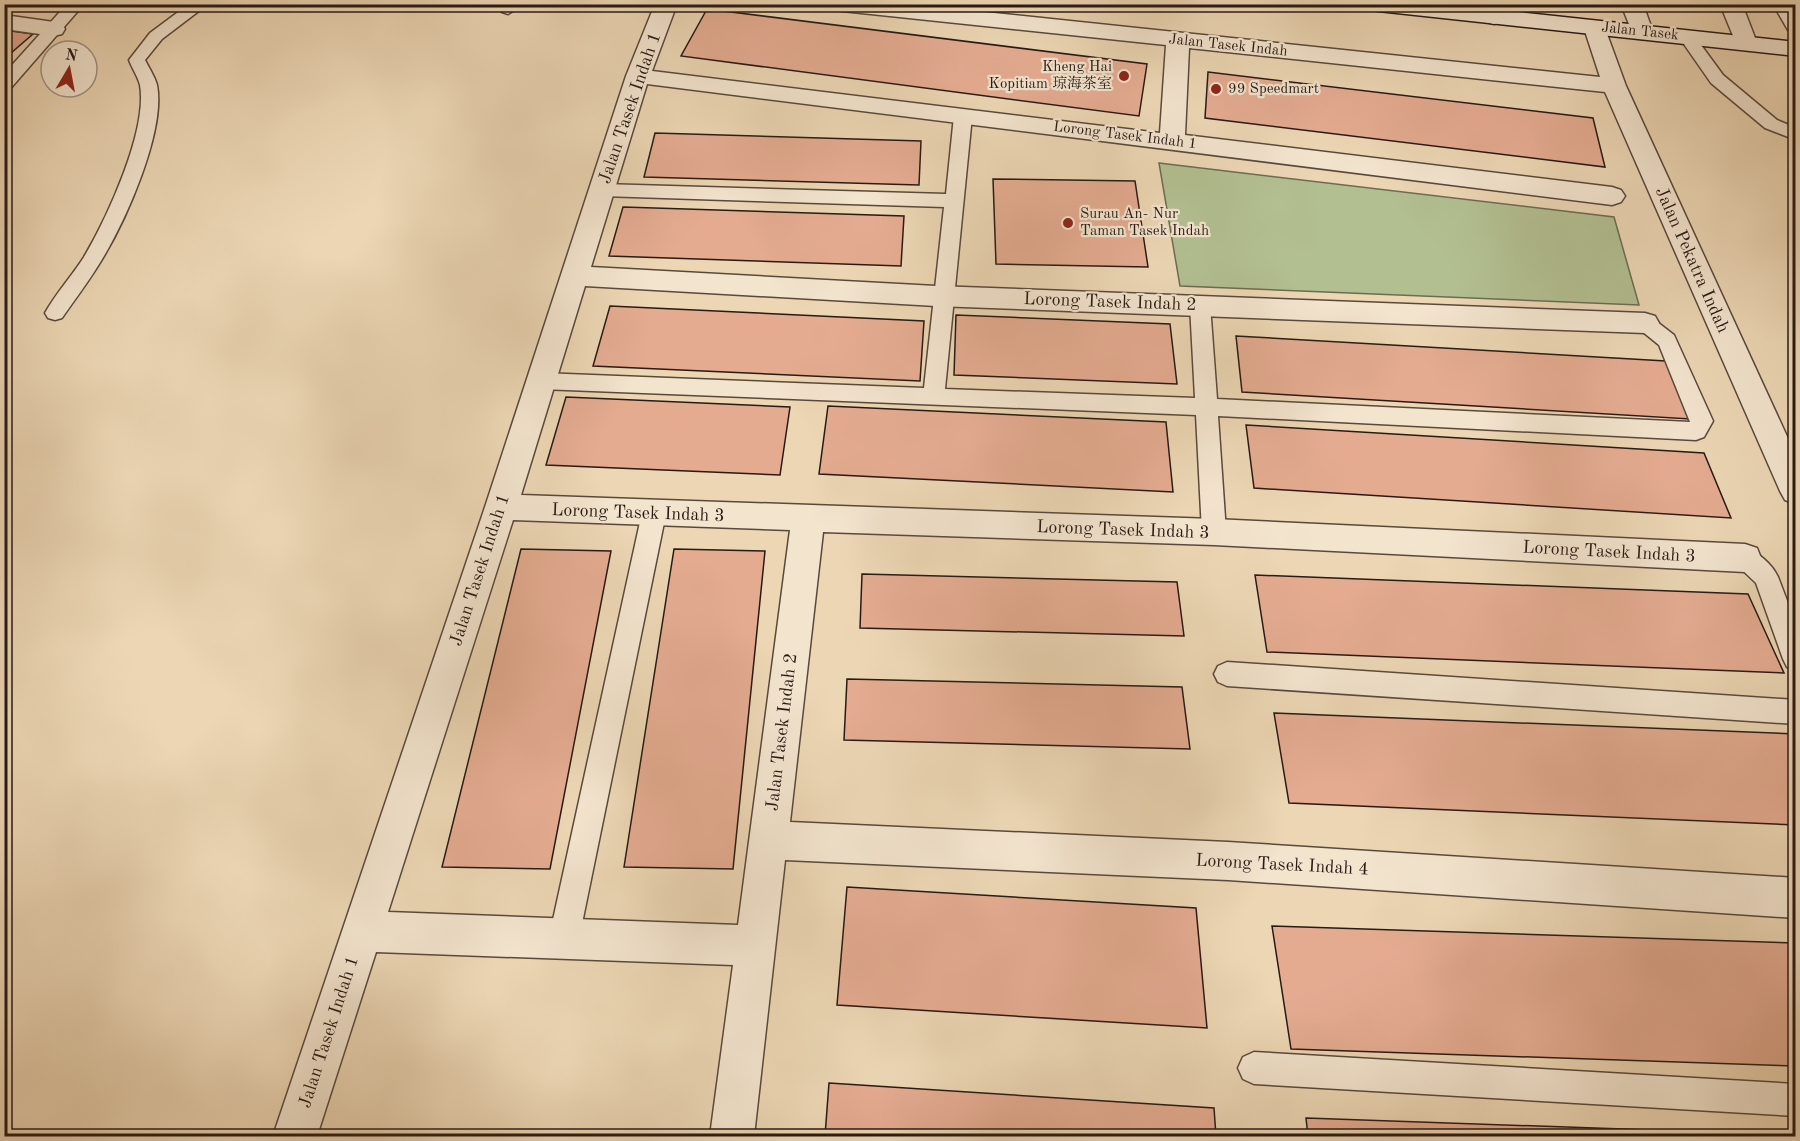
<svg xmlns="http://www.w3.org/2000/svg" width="1800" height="1141" font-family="'Old Standard TT','Noto Serif SC',serif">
	<rect width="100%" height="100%" fill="#ecd6b4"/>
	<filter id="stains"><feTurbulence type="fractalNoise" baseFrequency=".00333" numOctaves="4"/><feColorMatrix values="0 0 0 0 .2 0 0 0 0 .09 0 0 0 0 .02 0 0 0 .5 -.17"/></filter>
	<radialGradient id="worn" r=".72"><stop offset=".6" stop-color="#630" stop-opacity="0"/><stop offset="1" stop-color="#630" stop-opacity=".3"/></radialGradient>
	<path fill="#b2bf91" stroke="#6d6c52" stroke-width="1.5" d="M 1159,163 L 1614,217 L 1639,305 L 1180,286 Z"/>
	<g fill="#e4ab91" stroke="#281a14" stroke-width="1.5">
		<path d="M 4,4 L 55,4 L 50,9 Z"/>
		<path d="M 707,9 L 1147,64 L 1139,116 L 681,56 Z"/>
		<path d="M 4,30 L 33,34 L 4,59 Z"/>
		<path d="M 1208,72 L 1593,118 L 1605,167 L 1205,118 Z"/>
		<path d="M 655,133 L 921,141 L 919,185 L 644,177 Z"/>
		<path d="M 993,179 L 1135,181 L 1148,267 L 996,264 Z"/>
		<path d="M 623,207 L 904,216 L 901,266 L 609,256 Z"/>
		<path d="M 610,306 L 924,321 L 920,381 L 593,366 Z"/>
		<path d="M 956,315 L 1170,324 L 1177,384 L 954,375 Z"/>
		<path d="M 1236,336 L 1666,361 L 1690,419 L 1242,392 Z"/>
		<path d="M 566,397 L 790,407 L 780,475 L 546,465 Z"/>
		<path d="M 828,406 L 1166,422 L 1173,492 L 819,474 Z"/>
		<path d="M 1246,425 L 1704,453 L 1731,518 L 1254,488 Z"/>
		<path d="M 521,549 L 611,551 L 550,869 L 442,867 Z"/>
		<path d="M 674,549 L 765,551 L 733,869 L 624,867 Z"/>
		<path d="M 862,574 L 1177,582 L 1184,636 L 860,628 Z"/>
		<path d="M 1255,575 L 1748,594 L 1784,673 L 1267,652 Z"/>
		<path d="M 847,679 L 1182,687 L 1190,749 L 844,740 Z"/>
		<path d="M 1274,713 L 1796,734 L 1796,825 L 1289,803 Z"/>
		<path d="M 847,887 L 1196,908 L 1207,1028 L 837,1005 Z"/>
		<path d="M 1272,926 L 1796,943 L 1796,1066 L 1291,1049 Z"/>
		<path d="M 829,1083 L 1214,1108 L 1216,1136 L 825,1136 Z"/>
		<path d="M 1306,1118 L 1796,1135 L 1796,1136 L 1308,1136 Z"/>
	</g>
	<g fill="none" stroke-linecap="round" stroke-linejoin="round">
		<g stroke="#59493c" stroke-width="3">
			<g id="lane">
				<path d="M 67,4 L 84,4 L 10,89 L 4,90 L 4,74 Z"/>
				<path d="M 189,4 L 208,4 L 162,39 L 145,60 C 149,68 155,77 157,85 C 166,131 125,222 101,261 C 89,281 75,299 62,318 L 55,320 L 48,318 L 45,313 C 56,293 72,276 84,257 C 107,218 148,130 140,85 C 138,77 132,68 129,60 L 150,33 Z"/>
				<path d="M 493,4 L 512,4 L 516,9 L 508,14 L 502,12 Z"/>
				<path d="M 1687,32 L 1693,34 L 1723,75 L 1777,120 L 1796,128 L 1796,140 L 1765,128 L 1711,83 L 1679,37 Z"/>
				<path d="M 963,111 L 969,112 L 972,116 L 945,389 L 1195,398 L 1190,305 L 1193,300 L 1200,298 L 1207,300 L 1210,305 L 1217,399 L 1690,422 L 1659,345 L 1638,328 L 1635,323 L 1638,318 L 1645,316 L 1652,318 L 1674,335 L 1713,421 L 1704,437 L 1696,440 L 1218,416 L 1226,532 L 1222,539 L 1214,542 L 1206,539 L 1202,532 L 1196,415 L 541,389 L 533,387 L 530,381 L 533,375 L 541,373 L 924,388 L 944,207 L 602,196 L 595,194 L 593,190 L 595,186 L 602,184 L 946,194 L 954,116 L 957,112 Z"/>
				<path d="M 654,503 L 662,506 L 666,513 L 579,938 L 574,948 L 564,953 L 554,948 L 549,938 L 642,513 L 646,506 Z"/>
				<path d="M 1745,548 C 1758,552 1772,564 1778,577 L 1796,624 L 1796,670 L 1787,667 L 1783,659 L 1756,583 L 1737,565 L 1733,558 L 1737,551 Z"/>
				<path d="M 1227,662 L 1796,700 L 1796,724 L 1227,686 L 1218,682 L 1214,674 L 1218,666 Z"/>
				<path d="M 1254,1052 L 1796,1084 L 1796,1116 L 1254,1084 L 1243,1079 L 1238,1068 L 1243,1057 Z"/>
			</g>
		</g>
		<g stroke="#59493c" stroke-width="3">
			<g id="street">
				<path d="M 655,4 L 677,4 L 652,71 L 1160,133 L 1166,45 L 842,11 L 834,9 L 831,4 L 909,4 L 1600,77 L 1584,28 L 1587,23 L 1595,21 L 1603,23 L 1626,86 L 1796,456 L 1796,504 L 1785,500 L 1780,491 L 1605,92 L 1189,48 L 1185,135 L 1612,187 L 1621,190 L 1625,196 L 1621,202 L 1612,205 L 647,84 L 591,267 L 936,286 L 1645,313 L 1655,316 L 1659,323 L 1655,330 L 1645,333 L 936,306 L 585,286 L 521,495 L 1214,519 L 1745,544 L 1757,548 L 1761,558 L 1757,568 L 1745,572 L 1214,545 L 823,532 L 790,822 L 1228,842 L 1796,878 L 1796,918 L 1228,880 L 785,860 L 754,1136 L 710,1136 L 733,965 L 376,952 L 317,1136 L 273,1136 L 485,507 L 626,76 ZM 513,520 L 790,530 L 738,925 L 388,912 Z"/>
				<path d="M 1480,4 L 1502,4 L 1505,17 L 1502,22 L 1494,24 L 1486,22 Z"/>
				<path d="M 1621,4 L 1643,4 L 1653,32 L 1650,37 L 1642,39 L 1634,37 Z"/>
				<path d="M 1720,4 L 1742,4 L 1757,43 L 1754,48 L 1746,50 L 1738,48 Z"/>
				<path d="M 1773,4 L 1795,4 L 1796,32 L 1788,30 Z"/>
				<path d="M 4,15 L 54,22 L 62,24 L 65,29 L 62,34 L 54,36 L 4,29 Z"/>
			</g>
		</g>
		<g stroke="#281a14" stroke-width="3">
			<path id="secondary" d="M 1367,4 L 1444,4 L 1796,42 L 1796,56 L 1378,11 L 1370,9 Z"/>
		</g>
		<use href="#lane" fill="#f3e4ce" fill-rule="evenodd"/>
		<use href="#street" fill="#f3e4ce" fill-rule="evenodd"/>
		<use href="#secondary" fill="#f3e4ce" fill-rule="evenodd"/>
	</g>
	<g fill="#8f2418" stroke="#f3e4ce" stroke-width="2">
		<circle cx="1124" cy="76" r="6"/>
		<circle cx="1216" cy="89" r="6"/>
		<circle cx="1068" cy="223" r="6"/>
	</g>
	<g text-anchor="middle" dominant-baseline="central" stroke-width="4.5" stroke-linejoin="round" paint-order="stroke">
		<g font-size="15" fill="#281a14" stroke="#f3e4ce">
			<text transform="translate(1640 32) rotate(6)">Jalan Tasek</text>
			<text transform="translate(1228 46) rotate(6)">Jalan Tasek Indah</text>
			<text transform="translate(1125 136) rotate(7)">Lorong Tasek Indah 1</text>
		</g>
		<g font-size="15" fill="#281a14" stroke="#f3e4ce" text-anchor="start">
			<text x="1112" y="67" text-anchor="end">Kheng Hai<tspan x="1112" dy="17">Kopitiam 琼海茶室</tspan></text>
			<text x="1228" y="89">99 Speedmart</text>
			<text x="1080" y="214">Surau An- Nur<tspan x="1080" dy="17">Taman Tasek Indah</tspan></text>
		</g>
		<g font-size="18" fill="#281a14" stroke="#f3e4ce">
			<text transform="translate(630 108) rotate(-71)">Jalan Tasek Indah 1</text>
			<text transform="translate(1692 260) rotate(66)">Jalan Pekatra Indah</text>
			<text transform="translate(1110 302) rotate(2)">Lorong Tasek Indah 2</text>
			<text transform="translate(638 513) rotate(2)">Lorong Tasek Indah 3</text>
			<text transform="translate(1123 530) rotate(2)">Lorong Tasek Indah 3</text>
			<text transform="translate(1609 552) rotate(3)">Lorong Tasek Indah 3</text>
			<text transform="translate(480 570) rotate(-72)">Jalan Tasek Indah 1</text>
			<text transform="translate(782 732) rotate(-83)">Jalan Tasek Indah 2</text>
			<text transform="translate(1282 865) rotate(3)">Lorong Tasek Indah 4</text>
			<text transform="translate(329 1032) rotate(-72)">Jalan Tasek Indah 1</text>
		</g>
	</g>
	<rect width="1800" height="1141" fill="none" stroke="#ecd6b4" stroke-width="24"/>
	<rect x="6" y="6" width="1788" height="1129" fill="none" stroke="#281a14" stroke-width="3"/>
	<rect x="12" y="12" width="1776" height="1117" fill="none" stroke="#281a14" stroke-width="1.5"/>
	<g transform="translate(69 69) rotate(10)"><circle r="28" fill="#f3e4ce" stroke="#a29384" stroke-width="1.5"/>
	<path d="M0-4.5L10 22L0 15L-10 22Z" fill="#8f2418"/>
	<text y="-9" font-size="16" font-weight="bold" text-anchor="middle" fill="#281a14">N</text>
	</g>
	<rect width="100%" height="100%" filter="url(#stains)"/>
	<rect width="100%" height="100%" fill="url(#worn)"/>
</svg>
